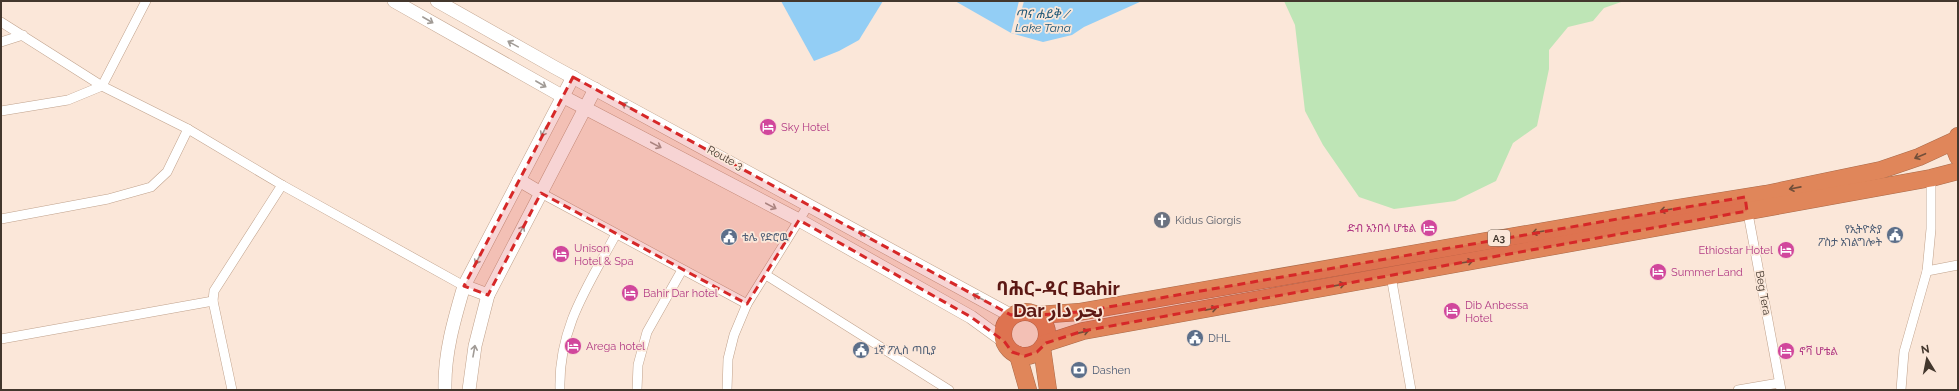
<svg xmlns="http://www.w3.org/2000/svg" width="1959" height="391" font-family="Raleway,'Noto Sans Arabic','Noto Sans Ethiopic',sans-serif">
	<rect width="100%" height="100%" fill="#fbe7d9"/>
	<path fill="#bee5b6" d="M 1284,1 L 1624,1 L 1604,8 L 1593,21 L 1568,27 L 1549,50 L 1549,69 L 1537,126 L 1513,143 L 1496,181 L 1455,201 L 1394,209 L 1359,197 L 1323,145 L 1305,111 L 1295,25 Z"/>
	<g fill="#93cef5">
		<path d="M 781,1 L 883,1 L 859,40 L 839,51 L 814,61 Z"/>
		<path d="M 955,1 L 1142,1 L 1084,27 L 1072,35 L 1043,42 L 1011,33 Z"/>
	</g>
	<path fill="#fbe7d9" d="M 1019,1 L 1024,1 L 1015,34 L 1011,33 Z"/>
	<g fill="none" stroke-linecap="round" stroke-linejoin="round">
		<g stroke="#c0a28c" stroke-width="10">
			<g id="street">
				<path d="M 1,22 L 102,86 L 188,129 L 282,185 L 464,286"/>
				<path d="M 1,42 L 23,35"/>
				<path d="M 1,111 L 68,100 L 102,86 L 146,1"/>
				<path d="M 541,193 L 747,304"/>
				<path d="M 1747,208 L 1781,390"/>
				<path d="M 1,219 L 108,199 L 151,187 L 167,172 L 188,129"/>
				<path d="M 1927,271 L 1958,265"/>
				<path d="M 766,275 L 949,390"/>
				<path d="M 1391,276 L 1411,390"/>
				<path d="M 1,339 L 213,301"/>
				<path d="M 232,390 L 213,301 L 214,291 L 282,185"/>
				<path d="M 560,390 C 558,328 588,286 616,234"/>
				<path d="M 637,390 L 638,365 L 647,332 L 682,270"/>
				<path d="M 727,390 L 728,359 L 734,335 L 747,304 L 809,204"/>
				<path d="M 1738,390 L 1779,383"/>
				<path d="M 1901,390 L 1904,352 L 1927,271 L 1931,229 L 1931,178"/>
			</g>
		</g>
		<g stroke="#c0a28c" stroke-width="14">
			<g id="secondary">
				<path d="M 394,1 L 562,96 L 799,220 L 971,317 L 1004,341"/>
				<path d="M 437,1 L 554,67 L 1012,316"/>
				<path d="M 519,180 L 541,193"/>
				<path d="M 464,286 L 488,295"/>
				<path d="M 445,390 C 444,354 454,320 464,286 L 573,77"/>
				<path d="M 469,390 L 475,346 L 488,295 L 595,89"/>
			</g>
		</g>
		<g stroke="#a96a4a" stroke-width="18">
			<g id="highway">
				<path d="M 1958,136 L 1954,147 L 1958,157"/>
				<circle cx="1025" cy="334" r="22"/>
				<path d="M 1038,315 L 1079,312 L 1665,210 L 1766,194 L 1881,170 L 1919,157 L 1956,140"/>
				<path d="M 1046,343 L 1083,331 L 1931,178 L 1958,171"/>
				<path d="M 1042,348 L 1048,390"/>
				<path d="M 1018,355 L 1028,390"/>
			</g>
		</g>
		<use href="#street" stroke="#fff" stroke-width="9"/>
		<use href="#secondary" stroke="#fff" stroke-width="13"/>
		<use href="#highway" stroke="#e0865a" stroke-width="17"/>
	</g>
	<defs><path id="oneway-shaft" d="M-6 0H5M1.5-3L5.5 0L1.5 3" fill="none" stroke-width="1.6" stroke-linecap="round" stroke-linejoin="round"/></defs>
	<g stroke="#a19b96">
		<use href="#oneway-shaft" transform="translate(428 20) rotate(30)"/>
		<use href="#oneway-shaft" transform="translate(513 44) rotate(-151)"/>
		<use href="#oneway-shaft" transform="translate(541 84) rotate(30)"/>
		<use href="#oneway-shaft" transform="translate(627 106) rotate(-152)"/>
		<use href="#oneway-shaft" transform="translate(544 131) rotate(117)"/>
		<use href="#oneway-shaft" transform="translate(656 145) rotate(28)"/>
		<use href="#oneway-shaft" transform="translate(771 206) rotate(28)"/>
		<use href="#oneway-shaft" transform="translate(521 231) rotate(-63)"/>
		<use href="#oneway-shaft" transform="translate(864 234) rotate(-151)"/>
		<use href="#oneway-shaft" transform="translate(478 259) rotate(117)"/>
		<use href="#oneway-shaft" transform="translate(978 297) rotate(-152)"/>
		<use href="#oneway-shaft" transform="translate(474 351) rotate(-80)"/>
	</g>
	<g stroke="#724f3a">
		<use href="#oneway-shaft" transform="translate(1920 156) rotate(157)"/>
		<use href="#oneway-shaft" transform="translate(1795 188) rotate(169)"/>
		<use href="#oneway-shaft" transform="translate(1666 210) rotate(171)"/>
		<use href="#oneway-shaft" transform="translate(1538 232) rotate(170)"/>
		<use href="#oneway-shaft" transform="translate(1467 262) rotate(-10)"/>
		<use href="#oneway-shaft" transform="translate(1339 285) rotate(-11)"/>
		<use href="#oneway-shaft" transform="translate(1211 309) rotate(-11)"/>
		<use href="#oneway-shaft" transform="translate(1083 332) rotate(-13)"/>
	</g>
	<path fill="#d62828" fill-opacity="0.2" stroke="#d62828" stroke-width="3" stroke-dasharray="8 5" stroke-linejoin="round" d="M 573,77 L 1011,315 L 1023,312 L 1038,315 L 1079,312 L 1745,197 L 1747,211 L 1083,331 L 1046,343 L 1037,352 L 1025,356 L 1012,352 L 1004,341 L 971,317 L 799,220 L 747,304 L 541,193 L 488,295 L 464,286 Z"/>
	<defs>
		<g id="hotel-disc" transform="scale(0.9)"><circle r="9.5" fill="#d1479c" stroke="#fbe7d9"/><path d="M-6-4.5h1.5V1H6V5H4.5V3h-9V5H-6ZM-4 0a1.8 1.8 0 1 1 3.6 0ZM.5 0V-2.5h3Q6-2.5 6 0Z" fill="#fff"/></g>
		<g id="church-disc" transform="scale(0.9)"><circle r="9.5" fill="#6b7280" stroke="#fbe7d9"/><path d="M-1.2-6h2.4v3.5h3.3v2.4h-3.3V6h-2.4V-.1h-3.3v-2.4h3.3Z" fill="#fff"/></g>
		<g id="civic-disc" transform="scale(0.9)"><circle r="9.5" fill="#5c6f8a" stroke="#fbe7d9"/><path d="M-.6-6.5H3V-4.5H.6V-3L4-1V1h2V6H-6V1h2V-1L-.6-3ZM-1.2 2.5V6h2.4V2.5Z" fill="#fff"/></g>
		<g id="bank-disc" transform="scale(0.9)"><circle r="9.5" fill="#5c6f8a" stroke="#fbe7d9"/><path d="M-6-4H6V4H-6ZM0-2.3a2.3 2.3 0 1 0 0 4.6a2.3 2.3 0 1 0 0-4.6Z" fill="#fff"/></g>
	</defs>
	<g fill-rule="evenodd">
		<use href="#hotel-disc" x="768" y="127"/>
		<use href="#church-disc" x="1162" y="220"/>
		<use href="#hotel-disc" x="1429" y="228"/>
		<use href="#civic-disc" x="1895" y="235"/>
		<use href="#civic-disc" x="729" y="237"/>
		<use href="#hotel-disc" x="1786" y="250"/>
		<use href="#hotel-disc" x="561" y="254"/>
		<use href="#hotel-disc" x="1658" y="272"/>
		<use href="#hotel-disc" x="630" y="293"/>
		<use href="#hotel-disc" x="1452" y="311"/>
		<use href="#civic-disc" x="1195" y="338"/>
		<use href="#hotel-disc" x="573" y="346"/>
		<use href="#civic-disc" x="861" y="350"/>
		<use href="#hotel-disc" x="1786" y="351"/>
		<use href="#bank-disc" x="1079" y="370"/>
	</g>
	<g text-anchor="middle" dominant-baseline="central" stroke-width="3.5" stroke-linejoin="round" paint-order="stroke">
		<rect fill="#fbe7d9" stroke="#7a6c61" stroke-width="1" x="1488" y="230" width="22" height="16" rx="3"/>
		<g font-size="10" font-weight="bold" fill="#43372d">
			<text x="1499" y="238">A3</text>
		</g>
		<g font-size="11" fill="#b23c85" stroke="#fbe7d9" text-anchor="start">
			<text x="781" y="127">Sky Hotel</text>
			<text x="1416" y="228" text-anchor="end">ድብ አንበሳ ሆቴል</text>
			<text x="574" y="248">Unison<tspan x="574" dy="13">Hotel &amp; Spa</tspan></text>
			<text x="1773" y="250" text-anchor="end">Ethiostar Hotel</text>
			<text x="1671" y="272">Summer Land</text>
			<text x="643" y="293">Bahir Dar hotel</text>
			<text x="1465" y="305">Dib Anbessa<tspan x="1465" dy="13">Hotel</tspan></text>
			<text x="586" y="346">Arega hotel</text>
			<text x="1799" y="351">ኖቫ ሆቴል</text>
		</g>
		<g font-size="11" fill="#43372d" stroke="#fbe7d9">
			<text transform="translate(725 158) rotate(28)">Route 3</text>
			<text transform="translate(1763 293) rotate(80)">Beg Tera</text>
		</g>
		<g font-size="11" fill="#5b616d" stroke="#fbe7d9" text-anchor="start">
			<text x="1175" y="220">Kidus Giorgis</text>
		</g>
		<g font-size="11" fill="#4e5e75" stroke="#fbe7d9" text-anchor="start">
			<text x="1882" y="229" text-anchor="end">የኢትዮጵያ<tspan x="1882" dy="13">ፖስታ አገልግሎት</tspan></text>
			<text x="742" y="237">ቴሌ የድሮዉ</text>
			<text x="1208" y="338">DHL</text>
			<text x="874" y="350">1ኛ ፖሊስ ጣቢያ</text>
			<text x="1092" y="370">Dashen</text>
		</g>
		<g font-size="12" font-style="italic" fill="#1e5777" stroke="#fbe7d9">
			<text x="1043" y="14">ጣና ሐይቅ /<tspan x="1043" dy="14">Lake Tana</tspan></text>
		</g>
		<g font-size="19" font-weight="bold" fill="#5c1814" stroke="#fbe7d9">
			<text x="1058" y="288">ባሕር-ዳር Bahir<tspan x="1058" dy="22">Dar بحر دار</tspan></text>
		</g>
	</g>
	<rect width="1959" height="391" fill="none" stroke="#43372d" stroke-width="4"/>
	<g transform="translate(1927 359) rotate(350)" stroke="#fbe7d9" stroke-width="3" paint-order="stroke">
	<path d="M0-3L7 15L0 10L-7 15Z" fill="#43372d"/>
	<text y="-6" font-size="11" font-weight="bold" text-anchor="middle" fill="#43372d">N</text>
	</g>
</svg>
